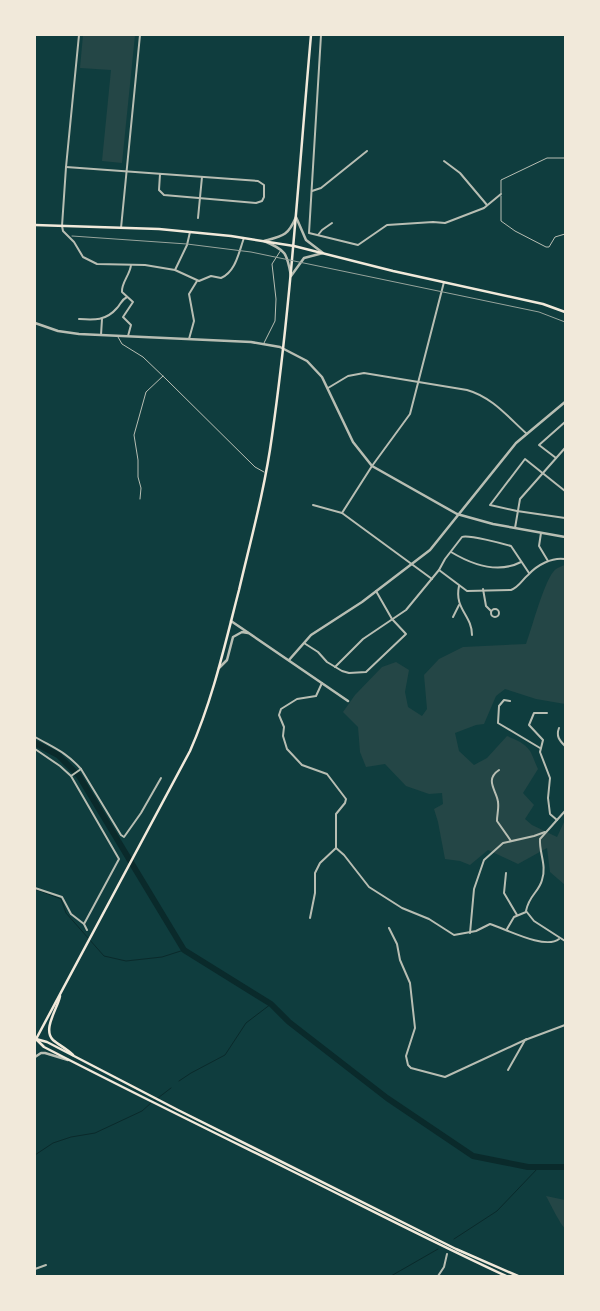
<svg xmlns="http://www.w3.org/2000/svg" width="600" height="1311" font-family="'PT Sans',sans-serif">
	<rect width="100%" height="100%" fill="#0f3d3e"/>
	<g fill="#244646">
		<path d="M 83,35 L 135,35 L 122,163 L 102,161 L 111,70 L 80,68 Z"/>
		<path d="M 565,565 L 565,704 L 536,699 L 505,689 L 496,696 L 484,724 L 476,725 L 455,733 L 459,751 L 474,765 L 487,758 L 507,736 C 515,739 525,743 530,751 C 533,756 535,763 538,769 L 523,793 L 534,805 L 525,819 L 532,825 L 557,837 L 565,820 L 565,885 L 550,872 L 547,848 L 518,864 L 488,850 L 470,865 L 460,861 L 445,859 L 438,822 L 434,809 L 443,804 L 442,793 L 429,794 L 406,786 L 385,764 L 366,767 L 360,752 L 358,727 L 343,712 L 355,695 L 382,667 L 396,662 L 409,670 L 405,692 L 408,707 L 422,716 L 427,709 L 424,675 L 439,659 L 463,647 L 526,644 C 532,628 545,577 556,569 C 559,567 562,566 565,565 Z"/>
		<path d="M 546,1196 L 565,1200 L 565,1228 C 561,1226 550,1203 546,1196 Z"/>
	</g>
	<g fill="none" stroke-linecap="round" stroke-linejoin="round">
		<g stroke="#0a2a2b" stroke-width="1">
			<path d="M 35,889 L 61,899 L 66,913 L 104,956 L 126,961 L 162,957 L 184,950"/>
			<path d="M 179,1081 L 191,1073 L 225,1055 L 246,1023 L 271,1004"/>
			<path d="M 154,1101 L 171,1088"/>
			<path d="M 35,1155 L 53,1143 L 71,1137 L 95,1133 L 142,1111 L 151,1103"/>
			<path d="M 454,1239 L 497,1211 L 539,1167"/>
			<path d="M 391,1276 L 438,1249"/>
		</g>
		<path stroke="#0a2a2b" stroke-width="6" d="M 35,743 L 58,755 L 79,776 L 184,950 L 271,1004 L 289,1022 L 387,1098 L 473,1156 L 528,1167 L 565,1167"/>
		<g stroke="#b8beb3" stroke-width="1">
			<path d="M 501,193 L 501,180 L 547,158 L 565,158"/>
			<path d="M 501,196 L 501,221 L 515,231 L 546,247 L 549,247 L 555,237 L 565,234"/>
			<path d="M 118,337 L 122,344 L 143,357 L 166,379 L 255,467 L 264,472"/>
			<path d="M 264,343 L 275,321 L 276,299 L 272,264 L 281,250"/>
			<path d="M 140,499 L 141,488 L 138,477 L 138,460 L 134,435 L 146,392 L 163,376"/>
		</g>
		<g stroke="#b8beb3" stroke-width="2">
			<path d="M 79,35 L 66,167 L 62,226 L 63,231 L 74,242 L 83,257 L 97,264 L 145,265 L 175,270 L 199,281 L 211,276 L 221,278 C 236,272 239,251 244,238"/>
			<path d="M 321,35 L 309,233 L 358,245 L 387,225 L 433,222 L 445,223 L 484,208 L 501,194"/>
			<path d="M 444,161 L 460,173 L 487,205"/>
			<path d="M 66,167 L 258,181 L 264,185 L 264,197 L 262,201 L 256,203 L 164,195 L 159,190 L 160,174"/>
			<path d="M 312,191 L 321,188 L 367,151"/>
			<path d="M 198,218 L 202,177"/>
			<path d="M 121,228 L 140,35"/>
			<path d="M 318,235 L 322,230 L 332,223"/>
			<path d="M 175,270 L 187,245 L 190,232"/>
			<path d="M 79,319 C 94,320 106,321 117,308 C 121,304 121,300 127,297"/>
			<path d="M 101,335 L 102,319"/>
			<path d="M 128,336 L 131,325 L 123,317 L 133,302 L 122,292 C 121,283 130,275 131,265"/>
			<path d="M 189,339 L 194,321 L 189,294 L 197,281"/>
			<path d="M 328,388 L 348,376 L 364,373 L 467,390 C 492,397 508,417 527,434"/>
			<path d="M 556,458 L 539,445 L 565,422"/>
			<path d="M 565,491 L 525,459 L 490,505 L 517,511 L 565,518"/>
			<path d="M 313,505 L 342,513 L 432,579"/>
			<path d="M 342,513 L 372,466 L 410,414 L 444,282"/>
			<path d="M 515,528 L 520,499 L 565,448"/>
			<path d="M 541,533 L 539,546 L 548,561"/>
			<path d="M 451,552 C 471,564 498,574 521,562"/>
			<path d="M 439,570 L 467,591 L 511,590 C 519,587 522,580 528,575 C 537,565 552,557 565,559"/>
			<path d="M 459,586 C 454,609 472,615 472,635"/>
			<path d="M 483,589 L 486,606 L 491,611"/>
			<circle cx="495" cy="613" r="4"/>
			<path d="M 453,617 L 459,605"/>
			<path d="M 304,643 L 318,652 L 327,662 L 342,671 L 349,673 L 366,672 L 406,634 L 392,619 L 376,591"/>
			<path d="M 335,667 L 363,639 L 406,610 L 439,570 L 445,559 L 462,537 C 467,534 504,544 511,546 L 529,573"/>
			<path d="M 510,701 L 504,700 L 499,706 L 498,723 L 540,748"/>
			<path d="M 547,713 L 534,713 L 529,725 L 543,740 L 540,752 L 550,778 L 548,798 L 550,814 L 557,820"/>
			<path d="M 559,728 C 556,736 559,740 565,746"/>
			<path d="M 35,737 C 54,748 66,752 81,769 L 71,776"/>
			<path d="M 35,749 L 60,766 L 71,776 L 119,859 L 84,924 L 87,930"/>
			<path d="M 81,769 L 121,835 L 124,837 L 141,813 L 161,778"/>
			<path d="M 499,770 C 484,780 497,791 498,802 C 499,809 497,814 497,821 L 511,841"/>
			<path d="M 565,811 L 540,839 C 539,853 547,865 542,880 C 539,892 529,895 526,911 L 534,921 L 565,941"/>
			<path d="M 336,848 L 344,855 L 369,887 L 402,908 L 429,919 L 454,935 L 476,931 L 490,924 C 506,929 545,950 559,939"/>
			<path d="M 506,873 L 504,893 L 517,915"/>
			<path d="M 35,888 L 62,897 L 71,914 L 84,924"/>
			<path d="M 310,918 L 315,893 L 315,873 L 320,863 L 336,848 L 336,814 L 345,803 L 346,799 L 327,774 L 302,765 L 287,749 L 283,736 L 284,727 L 279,715 L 281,709 L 297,699 L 316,696 L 322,683"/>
			<path d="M 389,928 L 397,944 L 400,960 L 410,983 L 415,1028 L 406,1056 L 408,1065 L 411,1068 L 445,1077 L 527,1039"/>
			<path d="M 507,929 L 514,917 L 526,912"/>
			<path d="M 470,933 L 474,889 L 484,860 L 503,843 L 534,836 L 545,832"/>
			<path d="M 508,1070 L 525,1040 L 565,1025"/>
			<path d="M 35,1269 L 46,1265"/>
			<path d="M 438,1276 L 444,1267 L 447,1254"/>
		</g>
		<g stroke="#b8beb3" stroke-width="2.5">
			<path d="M 296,217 L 306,240 L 323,253 L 304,258 L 291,276 C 287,253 286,250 264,241 C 283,236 288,236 296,217 Z"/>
			<path d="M 35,323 L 58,331 L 79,334 L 251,342 L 280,347 L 307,361 L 322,377 L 353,442 L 372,466 L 457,514 L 493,524 L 565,537"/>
			<path d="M 231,621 L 348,701"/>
			<path d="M 289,660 L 311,635 L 362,602 L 430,550 L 516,443 L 565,402"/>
			<path d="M 219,668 L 227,660 L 233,637 L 242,632 L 248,633"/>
			<path d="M 35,1057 L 41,1053 L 45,1053 L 68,1060"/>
		</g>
		<g stroke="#f1e9da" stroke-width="2.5">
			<path d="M 35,225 L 159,229 L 231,236 L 294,246 L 393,271 L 543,304 L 565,312"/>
			<path d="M 60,996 C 58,1008 42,1029 53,1040 C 59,1045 67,1049 73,1055"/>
			<path d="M 36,1039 L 47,1042 L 178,1110 L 456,1249 L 518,1276"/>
			<path d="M 36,1039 L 44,1047 C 125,1089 207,1129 288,1169 C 361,1205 432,1242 506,1276"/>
			<path d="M 35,1041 L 190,751 C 213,699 225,644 239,590 C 251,539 265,488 272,436 C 291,303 299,169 311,35"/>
		</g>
		<path stroke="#97a49c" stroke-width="1" d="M 72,236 L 187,244 L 251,252 L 539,312 L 565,322"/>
	</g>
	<rect width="600" height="1311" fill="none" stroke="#f1e9da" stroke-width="72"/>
</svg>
